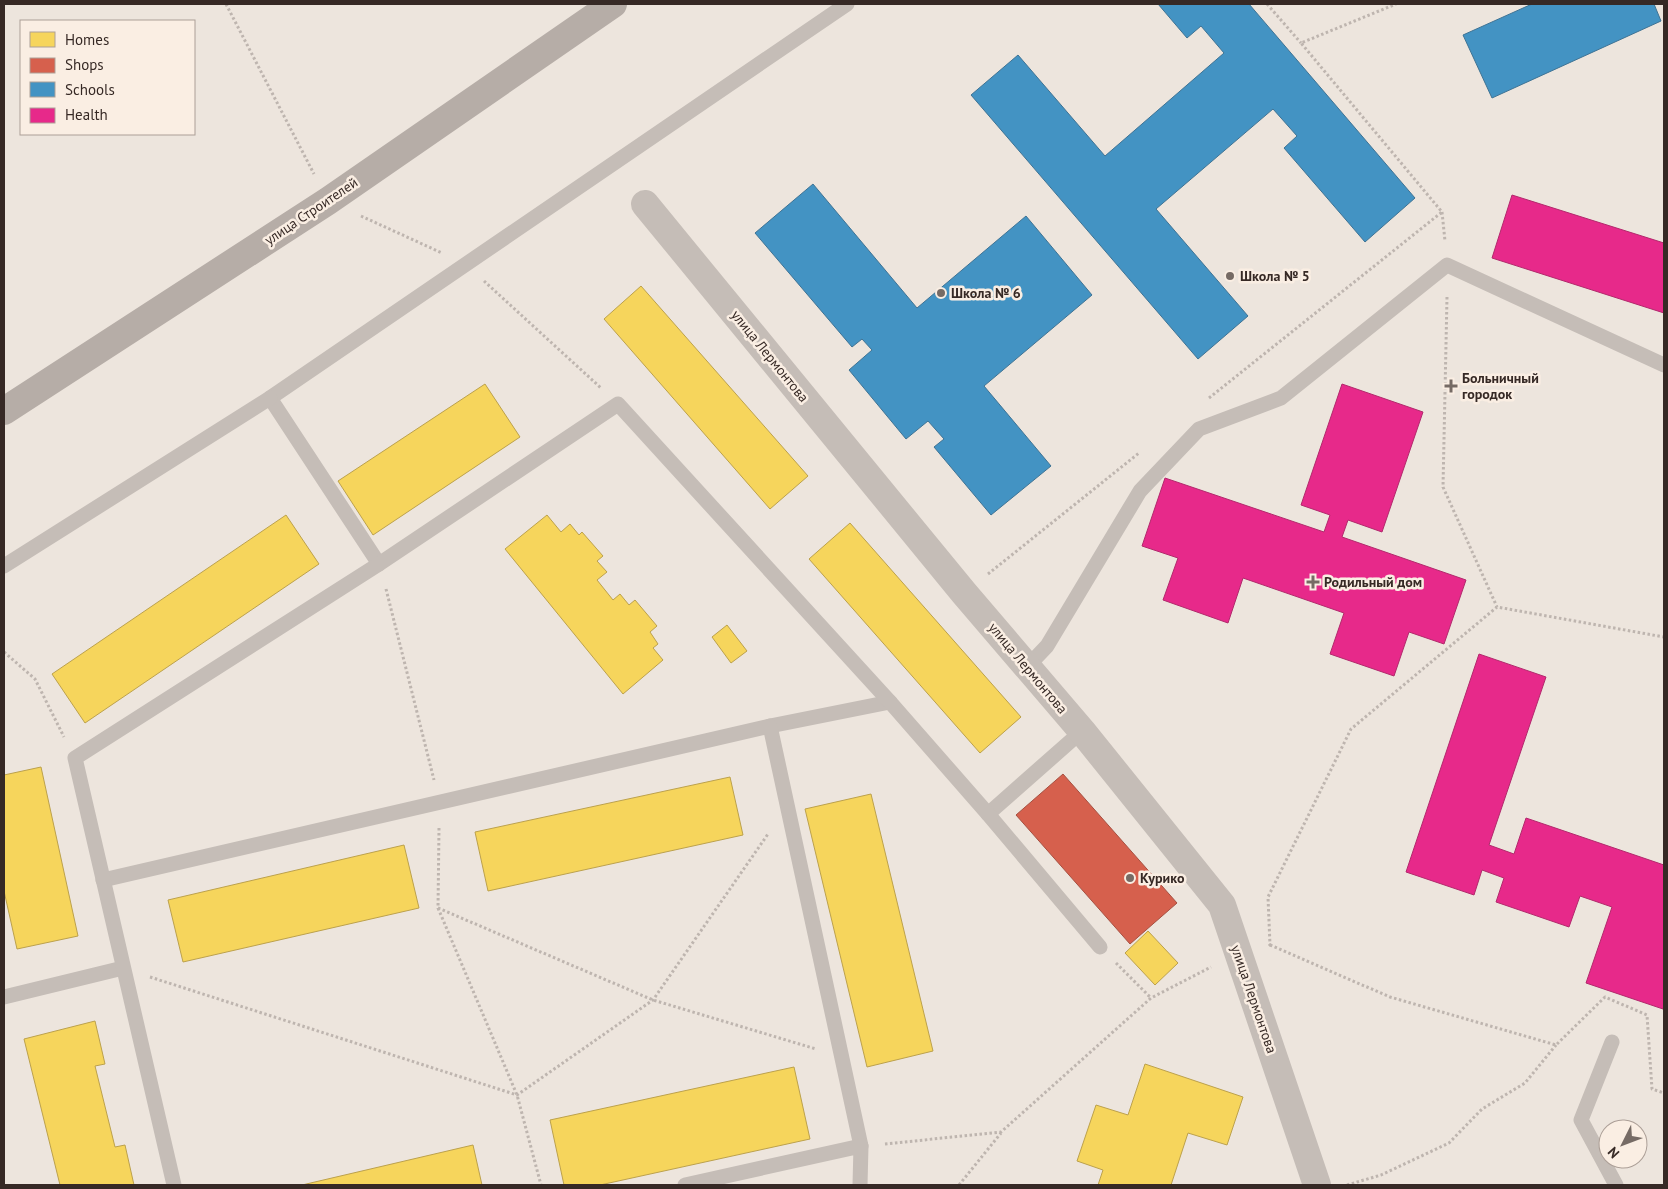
<svg xmlns="http://www.w3.org/2000/svg" width="1668" height="1189" font-family="'PT Sans',sans-serif">
	<rect width="100%" height="100%" fill="#ede5dd"/>
	<g fill="#f6d55c" stroke="#bca14c">
		<path d="M 641,286 L 808,476 L 770,509 L 604,319 Z"/>
		<path d="M 485,384 L 520,437 L 373,535 L 338,481 Z"/>
		<path d="M 286,515 L 319,564 L 85,723 L 52,674 Z"/>
		<path d="M 547,515 L 561,532 L 570,524 L 579,535 L 582,532 L 603,556 L 597,561 L 607,572 L 597,580 L 613,600 L 620,594 L 629,605 L 635,600 L 657,626 L 650,632 L 658,644 L 653,648 L 663,660 L 623,694 L 505,549 Z"/>
		<path d="M 850,523 L 1021,717 L 980,753 L 809,559 Z"/>
		<path d="M 727,625 L 747,651 L 731,663 L 712,637 Z"/>
		<path d="M 41,767 L 78,936 L 17,949 L 4,891 L 4,775 Z"/>
		<path d="M 730,777 L 743,835 L 488,891 L 475,832 Z"/>
		<path d="M 871,794 L 933,1051 L 867,1067 L 805,809 Z"/>
		<path d="M 404,845 L 419,908 L 183,962 L 168,900 Z"/>
		<path d="M 1148,931 L 1178,963 L 1155,985 L 1125,953 Z"/>
		<path d="M 95,1021 L 105,1064 L 95,1066 L 115,1147 L 125,1145 L 134,1185 L 60,1185 L 24,1039 Z"/>
		<path d="M 1145,1064 L 1243,1097 L 1227,1145 L 1188,1133 L 1171,1185 L 1098,1185 L 1103,1170 L 1077,1161 L 1096,1105 L 1128,1115 Z"/>
		<path d="M 794,1067 L 810,1139 L 600,1185 L 564,1185 L 550,1120 Z"/>
		<path d="M 473,1145 L 482,1185 L 302,1185 Z"/>
	</g>
	<path fill="#d6604d" stroke="#a65041" d="M 1063,774 L 1177,903 L 1130,944 L 1016,815 Z"/>
	<g fill="#4393c3" stroke="#3f7394">
		<path d="M 1158,4 L 1249,4 L 1415,198 L 1365,242 L 1284,148 L 1297,136 L 1273,109 L 1156,209 L 1248,316 L 1198,359 L 971,95 L 1018,55 L 1105,156 L 1224,53 L 1201,26 L 1187,38 Z"/>
		<path d="M 1532,4 L 1654,4 L 1661,21 L 1492,98 L 1463,35 Z"/>
		<path d="M 813,184 L 917,308 L 1026,216 L 1092,295 L 984,386 L 1051,466 L 991,515 L 934,447 L 944,439 L 928,421 L 906,439 L 849,370 L 872,350 L 862,339 L 852,347 L 755,233 Z"/>
	</g>
	<g fill="#e7298a" stroke="#b2296c">
		<path d="M 1512,195 L 1664,243 L 1664,313 L 1492,258 Z"/>
		<path d="M 1342,384 L 1423,412 L 1382,532 L 1348,520 L 1342,537 L 1466,580 L 1444,644 L 1409,632 L 1394,676 L 1330,654 L 1344,613 L 1243,578 L 1228,623 L 1163,600 L 1178,558 L 1142,546 L 1165,478 L 1324,532 L 1330,515 L 1301,505 Z"/>
		<path d="M 1479,654 L 1546,677 L 1489,845 L 1514,854 L 1526,818 L 1664,865 L 1664,1005 L 1663,1009 L 1586,983 L 1612,907 L 1580,896 L 1569,927 L 1496,902 L 1504,878 L 1482,870 L 1474,895 L 1406,872 Z"/>
	</g>
	<g fill="none" stroke-linecap="round" stroke-linejoin="round">
		<g stroke="#beb5af" stroke-width="3" stroke-dasharray="2.5 2.5" stroke-linecap="butt">
			<path d="M 226,4 L 314,174"/>
			<path d="M 1267,4 L 1301,43"/>
			<path d="M 1442,212 L 1445,241"/>
			<path d="M 361,216 L 442,253"/>
			<path d="M 484,281 L 601,388"/>
			<path d="M 1447,297 L 1443,487 L 1497,607"/>
			<path d="M 1209,398 L 1442,212 L 1301,43 L 1396,4"/>
			<path d="M 988,574 L 1139,453"/>
			<path d="M 386,589 L 434,780"/>
			<path d="M 4,652 L 35,679 L 64,737"/>
			<path d="M 439,828 L 438,908 L 517,1095 L 541,1185"/>
			<path d="M 438,908 L 653,1000 L 816,1049"/>
			<path d="M 1269,944 L 1270,945 L 1268,897 L 1351,729 L 1497,607 L 1664,637"/>
			<path d="M 1270,945 L 1390,997 L 1556,1045 L 1605,997 L 1647,1015 L 1652,1089 L 1664,1093"/>
			<path d="M 1116,963 L 1151,998"/>
			<path d="M 150,977 L 517,1095 L 653,1000 L 768,834"/>
			<path d="M 885,1144 L 1001,1132 L 1151,998 L 1211,967"/>
			<path d="M 959,1185 L 1001,1133"/>
			<path d="M 1347,1185 L 1381,1175 L 1449,1143 L 1482,1109 L 1525,1083 L 1556,1045"/>
		</g>
		<g stroke="#c5bdb7" stroke-width="15">
			<path d="M 379,564 L 270,398 L 847,4"/>
			<path d="M 4,566 L 270,398"/>
			<path d="M 1027,667 L 1047,646 L 1140,491 L 1199,429 L 1281,398 L 1447,265 L 1664,365"/>
			<path d="M 770,726 L 890,702"/>
			<path d="M 988,814 L 1082,731"/>
			<path d="M 103,880 L 770,726 L 861,1146"/>
			<path d="M 4,997 L 123,968"/>
			<path d="M 1612,1042 L 1581,1120 L 1616,1185"/>
			<path d="M 174,1185 L 75,758 L 379,564 L 618,404 L 890,702 L 988,814 L 1100,947"/>
			<path d="M 685,1185 L 861,1146 L 860,1185"/>
		</g>
		<path stroke="#c5bdb7" stroke-width="28" d="M 645,204 L 964,593 L 1082,731 L 1222,905 L 1317,1185"/>
		<path stroke="#b6ada7" stroke-width="28" d="M 4,411 L 328,201 L 613,4"/>
	</g>
	<g fill="#766b65" stroke="#faeee3" stroke-width="2">
		<circle cx="1230" cy="276" r="5"/>
		<circle cx="941" cy="293" r="5"/>
		<path d="M1448.5 378.5h5v5h5v5h-5v5h-5v-5h-5v-5h5z"/>
		<path d="M1310.5 574.5h5v5h5v5h-5v5h-5v-5h-5v-5h5z"/>
		<circle cx="1130" cy="878" r="5"/>
	</g>
	<g text-anchor="middle" dominant-baseline="central" stroke-width="5" stroke-linejoin="round" paint-order="stroke">
		<g font-size="14" fill="#362925" stroke="#faeee3">
			<text transform="translate(311 211) rotate(-34)">улица Строителей</text>
			<text transform="translate(770 356) rotate(51)">улица Лермонтова</text>
			<text transform="translate(1028 668) rotate(50)">улица Лермонтова</text>
			<text transform="translate(1254 999) rotate(71)">улица Лермонтова</text>
		</g>
		<g font-size="14" font-weight="bold" fill="#362925" stroke="#faeee3" text-anchor="start">
			<text x="1240" y="276">Школа № 5</text>
			<text x="951" y="293">Школа № 6</text>
			<text x="1462" y="378">Больничный<tspan x="1462" dy="16">городок</tspan></text>
			<text x="1324" y="582">Родильный дом</text>
			<text x="1140" y="878">Курико</text>
		</g>
	</g>
	<rect width="1668" height="1189" fill="none" stroke="#362925" stroke-width="10"/>
	<rect x="20" y="20" width="175" height="115" fill="#faeee3" stroke="#ac9f97"/>
	<rect x="30" y="32" width="25" height="15" fill="#f6d55c" stroke="#ac9f97"/>
	<text x="65" y="45" font-size="15" fill="#362925">Homes</text>
	<rect x="30" y="58" width="25" height="15" fill="#d6604d" stroke="#ac9f97"/>
	<text x="65" y="70" font-size="15" fill="#362925">Shops</text>
	<rect x="30" y="82" width="25" height="15" fill="#4393c3" stroke="#ac9f97"/>
	<text x="65" y="95" font-size="15" fill="#362925">Schools</text>
	<rect x="30" y="108" width="25" height="15" fill="#e7298a" stroke="#ac9f97"/>
	<text x="65" y="120" font-size="15" fill="#362925">Health</text>
	<g transform="translate(1623 1144) rotate(228)"><circle r="24" fill="#faeee3" stroke="#ac9f97"/>
	<path d="M0-4L9 19L0 12L-9 19Z" fill="#766b65"/>
	<text y="-8" font-size="14" font-weight="bold" text-anchor="middle" fill="#362925">N</text>
	</g>
</svg>
